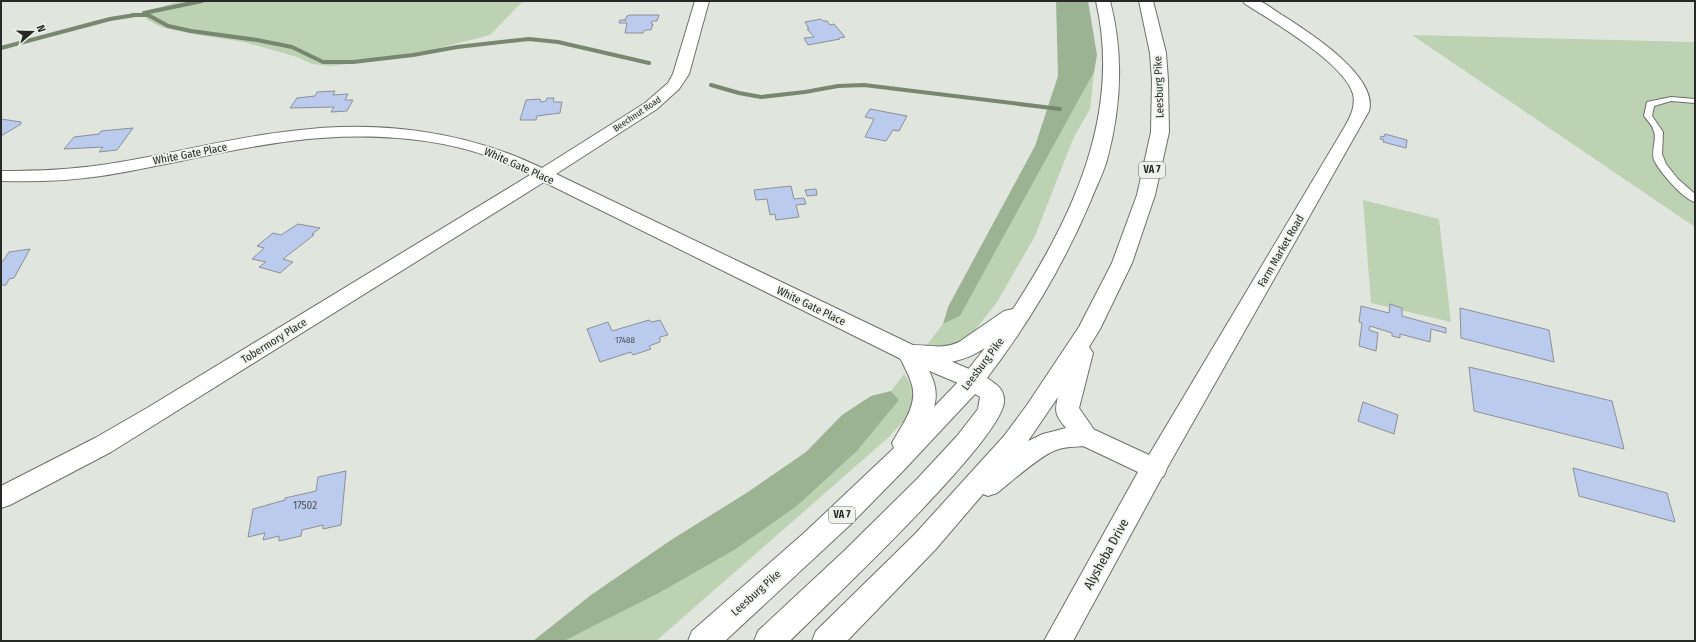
<svg xmlns="http://www.w3.org/2000/svg" width="1696" height="642" font-family="'Fira Sans Condensed',sans-serif">
	<rect width="100%" height="100%" fill="#e0e5de"/>
	<g fill="#bcd2b2">
		<path d="M 182,1 L 523,1 L 490,35 L 435,49 L 358,63 L 331,66 L 312,64 L 297,57 L 244,42 L 193,34 L 161,27 L 146,19 L 145,11 Z"/>
		<path d="M 1412,35 L 1695,42 L 1695,227 Z"/>
		<path d="M 1094,72 L 1090,109 L 1073,139 L 1035,236 L 997,302 L 968,339 L 955,347 L 926,346 L 943,324 L 960,316 Z"/>
		<path d="M 1363,200 L 1439,219 L 1451,322 L 1371,303 Z"/>
		<path d="M 904,374 C 926,405 911,412 890,436 L 656,641 L 564,641 L 659,593 L 736,549 L 797,506 L 857,451 L 899,400 L 891,391 Z"/>
	</g>
	<g fill="#9cb393">
		<path d="M 1056,1 L 1088,1 L 1097,55 L 1094,72 L 960,316 L 943,324 L 948,307 L 1035,146 L 1058,76 Z"/>
		<path d="M 891,391 L 899,400 L 857,451 L 797,506 L 736,549 L 659,593 L 564,641 L 533,641 L 591,595 L 671,540 L 748,492 L 806,452 L 842,415 L 871,396 Z"/>
	</g>
	<g fill="none" stroke-linecap="round" stroke-linejoin="round">
		<g stroke="#778770" stroke-width="4">
			<path d="M 144,13 L 202,1"/>
			<path d="M 133,15 L 148,15 L 168,26 L 191,31 L 257,40 L 292,47 L 323,62 L 353,62 L 413,55 L 457,47 L 529,39 L 558,42 L 649,63"/>
			<path d="M 1,48 L 110,19 L 135,15"/>
			<path d="M 711,85 L 739,93 L 761,97 L 805,92 L 838,86 L 864,85 L 1060,109"/>
		</g>
	</g>
	<g fill="#bbcbed" stroke="#8c9097">
		<path d="M 630,15 L 659,15 L 657,21 L 652,21 L 651,24 L 653,24 L 651,30 L 645,30 L 643,33 L 625,33 L 627,23 L 619,23 L 620,20 L 626,20 L 625,20 L 627,16 Z"/>
		<path d="M 821,19 L 823,21 L 827,21 L 830,25 L 834,24 L 845,37 L 839,38 L 840,39 L 808,45 L 804,38 L 814,37 L 807,29 L 809,29 L 805,22 Z"/>
		<path d="M 335,91 L 333,95 L 348,94 L 345,100 L 353,100 L 347,111 L 331,112 L 334,107 L 290,108 L 297,98 L 315,96 L 317,92 Z"/>
		<path d="M 547,98 L 554,98 L 553,101 L 554,102 L 562,102 L 560,113 L 537,116 L 536,120 L 520,120 L 526,100 L 540,99 L 541,102 L 546,101 Z"/>
		<path d="M 870,109 L 907,116 L 899,131 L 893,130 L 886,141 L 865,137 L 874,119 L 865,117 Z"/>
		<path d="M 1,119 L 21,122 L 21,124 L 1,136 Z"/>
		<path d="M 133,128 L 117,150 L 99,152 L 103,147 L 64,149 L 74,137 L 99,134 L 101,131 Z"/>
		<path d="M 1385,134 L 1407,140 L 1406,148 L 1383,142 L 1384,140 L 1380,139 L 1381,136 L 1384,137 Z"/>
		<path d="M 791,186 L 794,199 L 804,198 L 806,204 L 796,205 L 799,217 L 776,220 L 775,214 L 770,215 L 767,199 L 756,200 L 754,190 Z"/>
		<path d="M 816,189 L 817,195 L 807,196 L 805,190 Z"/>
		<path d="M 298,224 L 320,228 L 312,234 L 314,235 L 283,259 L 293,262 L 280,273 L 259,267 L 266,262 L 252,259 L 264,248 L 257,246 L 273,233 L 281,235 Z"/>
		<path d="M 30,249 L 14,278 L 9,279 L 6,285 L 1,285 L 1,261 L 3,261 L 9,252 Z"/>
		<path d="M 1390,304 L 1402,308 L 1402,316 L 1446,328 L 1446,333 L 1431,329 L 1430,342 L 1400,334 L 1400,338 L 1392,336 L 1392,333 L 1370,326 L 1369,330 L 1378,333 L 1376,351 L 1359,346 L 1362,323 L 1359,322 L 1361,306 L 1389,313 Z"/>
		<path d="M 1460,308 L 1549,330 L 1554,362 L 1461,338 Z"/>
		<path d="M 649,320 L 652,322 L 660,320 L 668,335 L 660,337 L 660,342 L 649,346 L 651,349 L 633,355 L 631,352 L 600,362 L 587,329 L 608,322 L 612,331 Z"/>
		<path d="M 1469,367 L 1612,401 L 1624,449 L 1474,411 Z"/>
		<path d="M 1363,402 L 1398,415 L 1394,434 L 1358,421 Z"/>
		<path d="M 1573,468 L 1667,493 L 1675,522 L 1579,496 Z"/>
		<path d="M 346,471 L 341,525 L 323,529 L 323,525 L 302,530 L 301,536 L 279,541 L 279,536 L 263,540 L 265,533 L 248,537 L 253,509 L 285,500 L 285,498 L 316,491 L 318,477 Z"/>
	</g>
	<g fill="none" stroke-linecap="round" stroke-linejoin="round">
		<g stroke="#6c716a" stroke-width="2">
			<path id="service" d="M 1671,97 L 1695,99 L 1695,103 L 1671,101 L 1654,106 L 1652,116 L 1663,132 L 1662,154 L 1666,164 L 1678,179 L 1695,194 L 1695,202 C 1683,199 1659,171 1654,160 C 1651,150 1657,139 1654,132 C 1653,126 1647,120 1644,116 L 1647,102 Z"/>
		</g>
		<g stroke="#6c716a" stroke-width="2">
			<g id="minor">
				<path d="M 695,1 L 709,1 L 689,74 L 679,89 L 657,109 L 556,174 L 917,347 L 981,374 L 984,380 L 981,386 L 973,388 L 965,386 L 901,359 L 544,182 L 111,452 L 10,505 L 1,508 L 1,486 L 95,438 L 147,408 L 530,175 C 521,171 512,166 503,162 C 440,135 358,132 291,141 C 227,149 164,166 101,176 C 67,181 34,182 1,181 L 1,171 C 34,171 67,170 101,165 C 165,156 227,138 291,131 C 377,120 464,130 542,168 L 645,103 L 668,83 L 673,74 Z"/>
				<path d="M 1243,1 C 1248,1 1254,0 1259,1 C 1266,3 1275,11 1282,15 C 1307,31 1379,76 1369,111 L 1167,468 L 1164,476 L 1162,477 L 1073,641 L 1044,641 L 1138,472 L 1079,444 L 1075,437 L 1079,430 L 1087,428 L 1095,430 L 1149,455 L 1344,128 C 1350,117 1356,107 1353,94 C 1345,64 1271,20 1245,4 Z"/>
			</g>
		</g>
		<g stroke="#6c716a" stroke-width="2">
			<g id="trunk">
				<path d="M 1096,1 L 1110,1 C 1124,54 1121,108 1107,160 C 1103,174 1096,187 1091,200 C 1064,264 1029,323 987,378 C 996,384 1005,389 1004,402 C 1002,440 825,606 790,641 L 754,641 L 758,631 L 844,551 L 918,478 L 957,436 L 978,409 L 980,397 L 975,394 L 903,471 L 851,524 L 725,641 L 688,641 L 692,631 L 804,533 L 894,448 L 892,443 C 901,426 918,406 912,385 C 909,374 902,363 898,353 L 901,347 C 921,341 938,352 959,342 L 1004,311 L 1013,309 C 1073,217 1122,113 1096,1 ZM 985,348 L 959,381 L 934,407 C 939,390 933,378 925,363 C 947,365 967,360 985,348 Z"/>
				<path d="M 1139,1 L 1153,1 L 1166,53 L 1168,80 L 1169,132 L 1155,195 L 1132,263 L 1100,329 L 1089,347 L 1093,353 L 1079,408 L 1099,437 L 1096,444 C 1083,448 1068,445 1056,450 C 1041,455 1011,482 997,493 L 988,496 L 983,494 L 935,550 L 847,641 L 812,641 L 816,631 L 915,534 L 1004,436 L 1027,405 L 1079,327 L 1112,263 L 1137,195 L 1151,132 L 1152,80 L 1150,53 ZM 1058,397 C 1054,412 1056,416 1066,428 L 1043,434 L 1028,441 Z"/>
			</g>
		</g>
		<use href="#service" fill="#fff" fill-rule="evenodd"/>
		<use href="#minor" fill="#fff" fill-rule="evenodd"/>
		<use href="#trunk" fill="#fff" fill-rule="evenodd"/>
	</g>
	<g text-anchor="middle" dominant-baseline="central" stroke-width="3.5" stroke-linejoin="round" paint-order="stroke">
		<g font-size="9" fill="#272926" stroke="#edf3eb">
			<text transform="translate(637 114) rotate(-34)">Beechnut Road</text>
		</g>
		<g font-size="9" fill="#4c5258">
			<text x="625" y="340">17488</text>
		</g>
		<g fill="#edf3eb" stroke="#626661" stroke-width="1">
			<rect x="1139" y="162" width="26" height="16" rx="3"/>
			<rect x="829" y="507" width="26" height="16" rx="3"/>
		</g>
		<g font-size="10" font-weight="bold" fill="#272926">
			<text x="1152" y="170">VA 7</text>
			<text x="842" y="515">VA 7</text>
		</g>
		<g font-size="11" fill="#272926" stroke="#edf3eb">
			<text transform="translate(1159 87) rotate(-92)">Leesburg Pike</text>
			<text transform="translate(190 154) rotate(-11)">White Gate Place</text>
			<text transform="translate(519 166) rotate(24)">White Gate Place</text>
			<text transform="translate(1281 251) rotate(-60)">Farm Market Road</text>
			<text transform="translate(811 306) rotate(26)">White Gate Place</text>
			<text transform="translate(274 341) rotate(-32)">Tobermory Place</text>
			<text transform="translate(983 364) rotate(-53)">Leesburg Pike</text>
			<text transform="translate(756 593) rotate(-42)">Leesburg Pike</text>
		</g>
		<g font-size="11" fill="#4c5258">
			<text x="305" y="505">17502</text>
		</g>
		<g font-size="13" fill="#272926" stroke="#edf3eb">
			<text transform="translate(1106 554) rotate(-61)">Alysheba Drive</text>
		</g>
	</g>
	<rect width="1696" height="642" fill="none" stroke="#272926" stroke-width="4"/>
	<g transform="translate(32 32) rotate(70)" stroke="#edf3eb" stroke-width="3" paint-order="stroke">
	<path d="M0-3L7 15L0 10L-7 15Z" fill="#272926"/>
	<text y="-6" font-size="11" font-weight="bold" text-anchor="middle" fill="#272926">N</text>
	</g>
</svg>
